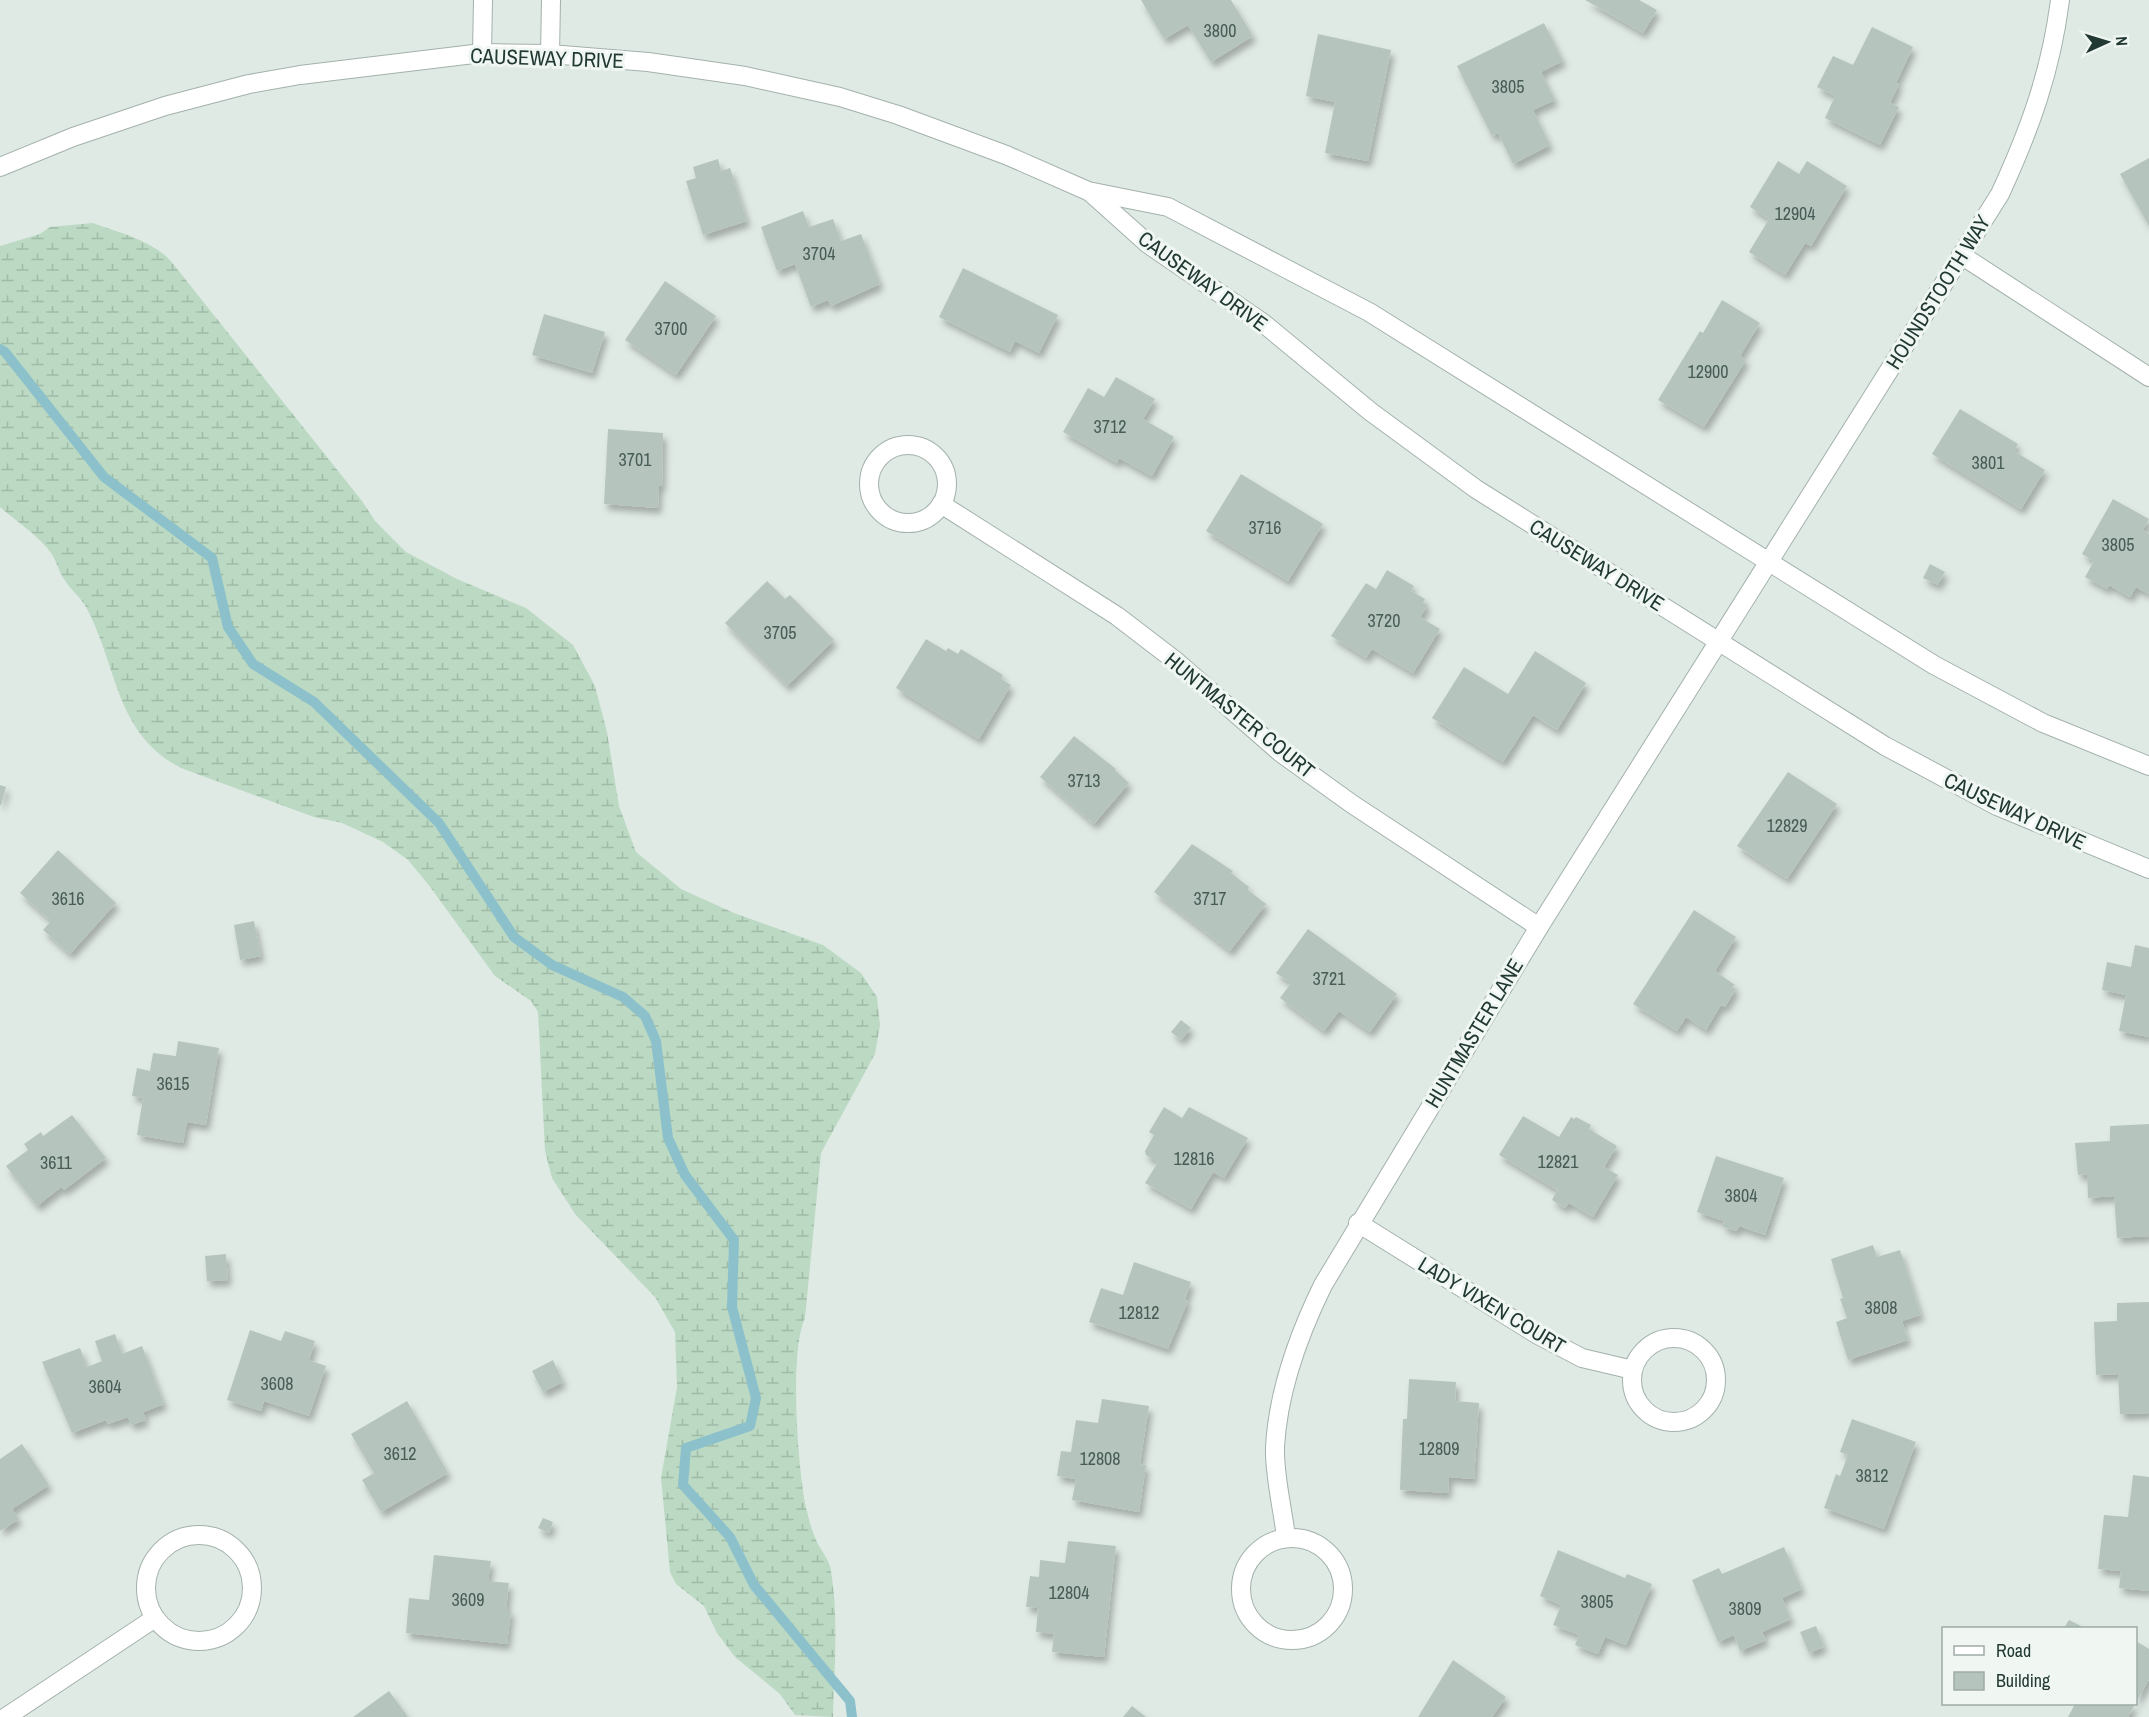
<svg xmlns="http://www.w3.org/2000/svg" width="2149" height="1717" font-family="'Archivo Narrow',sans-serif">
	<defs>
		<pattern id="wetland-marsh" width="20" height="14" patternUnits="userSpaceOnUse" patternTransform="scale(1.5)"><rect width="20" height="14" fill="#bbd9c3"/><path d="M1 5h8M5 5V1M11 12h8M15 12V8" fill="none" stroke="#a0bba8"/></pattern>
		<filter id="shadow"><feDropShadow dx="3.5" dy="6" stdDeviation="3" flood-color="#0004"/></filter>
	</defs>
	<rect width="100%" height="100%" fill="#e0eae5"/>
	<path fill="url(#wetland-marsh)" d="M 93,223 C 120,233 150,240 170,260 L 362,501 L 375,521 L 406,552 L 457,579 L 526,608 L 573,645 L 595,686 L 607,732 L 619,806 L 636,852 L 681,889 L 734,913 L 823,945 L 861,973 L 877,997 L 880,1025 L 875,1054 L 821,1153 L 805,1318 C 789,1352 798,1469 806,1508 C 809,1519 812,1532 817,1542 C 822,1552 830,1561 831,1571 C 839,1619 834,1669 833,1717 L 795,1715 L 780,1694 L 735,1657 L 717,1633 L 704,1606 L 676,1584 L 670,1572 L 661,1478 L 677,1387 L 675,1332 L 655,1297 L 575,1214 L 552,1178 L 545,1151 L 538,1012 L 531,1001 L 495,976 L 428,884 L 408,860 L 383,842 L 342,823 L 314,817 L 181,768 C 114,733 118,666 86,607 C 81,598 72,591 66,582 C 59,573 57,562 51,553 C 39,536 16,521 0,507 L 0,246 L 40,234 L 50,227 Z"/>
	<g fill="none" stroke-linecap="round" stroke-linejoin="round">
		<path stroke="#8cc1cb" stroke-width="10" d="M 0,349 L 5,352 L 104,477 L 212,558 L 228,627 L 253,664 L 314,702 L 439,823 L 514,937 L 552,965 L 623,997 L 645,1016 L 656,1041 L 668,1138 L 685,1175 L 734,1240 L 732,1307 L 756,1398 L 750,1426 L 686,1448 L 683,1485 L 730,1537 L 754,1585 L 850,1701 L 852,1717"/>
	</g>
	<g fill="#b6c4be" filter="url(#shadow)">
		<path d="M 1141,0 L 1231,0 L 1253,36 L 1211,62 L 1188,25 L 1164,39 Z"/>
		<path d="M 1585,0 L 1639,0 L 1657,10 L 1643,33 Z"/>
		<path d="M 1544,23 L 1563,61 L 1541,72 L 1555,100 L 1533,110 L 1550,145 L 1513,164 L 1498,133 L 1492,136 L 1457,66 Z"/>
		<path d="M 1872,27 L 1913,47 L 1896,83 L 1899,84 L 1890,103 L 1899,107 L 1880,145 L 1825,118 L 1835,96 L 1817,87 L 1833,56 L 1853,65 Z"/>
		<path d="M 1318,34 L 1391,50 L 1368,161 L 1325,153 L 1335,102 L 1306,96 Z"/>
		<path d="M 2149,158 L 2149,226 L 2120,174 Z"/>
		<path d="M 718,159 L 721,171 L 730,168 L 747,221 L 703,235 L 686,181 L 696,178 L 693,167 Z"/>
		<path d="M 1778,161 L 1799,174 L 1807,161 L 1847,186 L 1811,246 L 1805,243 L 1785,275 L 1749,252 L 1769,219 L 1750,207 Z"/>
		<path d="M 803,211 L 809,227 L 833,219 L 841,241 L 861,234 L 880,284 L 831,306 L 828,300 L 811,307 L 795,264 L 777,271 L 761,227 Z"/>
		<path d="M 963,268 L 1058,315 L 1039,353 L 1015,341 L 1010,352 L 939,317 Z"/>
		<path d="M 665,281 L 716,316 L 676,375 L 625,340 Z"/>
		<path d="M 1722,300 L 1760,323 L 1740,356 L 1746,360 L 1704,427 L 1658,400 L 1700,331 L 1703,333 Z"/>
		<path d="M 544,314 L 605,332 L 592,373 L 532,355 Z"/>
		<path d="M 1116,377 L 1155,399 L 1143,419 L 1174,437 L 1152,476 L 1119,458 L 1117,463 L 1063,432 L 1088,388 L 1104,397 Z"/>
		<path d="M 1960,409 L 2018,444 L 2014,451 L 2045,470 L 2021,509 L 1932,454 Z"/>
		<path d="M 608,429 L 663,433 L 662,486 L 659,486 L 658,508 L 604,504 Z"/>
		<path d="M 1241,474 L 1323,524 L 1288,581 L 1206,531 Z"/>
		<path d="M 2113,499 L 2149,519 L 2143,530 L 2149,534 L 2149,594 L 2136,587 L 2130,597 L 2109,585 L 2107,589 L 2085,577 L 2094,561 L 2082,554 Z"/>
		<path d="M 1930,564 L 1945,572 L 1938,585 L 1923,578 Z"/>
		<path d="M 1387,570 L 1414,586 L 1411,591 L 1425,599 L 1423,603 L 1428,605 L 1420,617 L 1440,629 L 1413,673 L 1372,649 L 1366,658 L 1331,636 L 1366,583 L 1376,589 Z"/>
		<path d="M 767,581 L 785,599 L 790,595 L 834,640 L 787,686 L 725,623 Z"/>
		<path d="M 926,639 L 946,651 L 948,648 L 958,654 L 961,649 L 1003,675 L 1001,679 L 1011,685 L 979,739 L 896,688 Z"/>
		<path d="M 1535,651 L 1586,683 L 1557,730 L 1533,715 L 1503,762 L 1432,718 L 1464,667 L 1508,694 Z"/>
		<path d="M 1074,736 L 1116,769 L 1115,770 L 1129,783 L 1094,824 L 1040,777 Z"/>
		<path d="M 1788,772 L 1837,804 L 1787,879 L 1737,846 Z"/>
		<path d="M 0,785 L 6,787 L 1,805 L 0,805 Z"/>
		<path d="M 1192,844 L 1233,871 L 1231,873 L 1249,887 L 1248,890 L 1266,904 L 1230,951 L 1154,892 Z"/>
		<path d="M 58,850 L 116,903 L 70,954 L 43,930 L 51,921 L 20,893 Z"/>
		<path d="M 1694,910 L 1736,937 L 1715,971 L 1735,985 L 1732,987 L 1736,989 L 1725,1007 L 1721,1005 L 1706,1030 L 1686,1017 L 1677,1031 L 1633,1004 Z"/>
		<path d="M 254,921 L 261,956 L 240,960 L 234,925 Z"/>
		<path d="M 1308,929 L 1397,994 L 1370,1032 L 1339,1011 L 1324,1031 L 1280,998 L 1291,983 L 1276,973 Z"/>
		<path d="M 2135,945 L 2149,948 L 2149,1037 L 2119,1031 L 2126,995 L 2102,990 L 2107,962 L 2131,967 Z"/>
		<path d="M 1181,1020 L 1191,1028 L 1181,1040 L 1171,1032 Z"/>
		<path d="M 178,1041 L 219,1048 L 206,1125 L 187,1122 L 183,1143 L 137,1135 L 143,1098 L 132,1096 L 137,1068 L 150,1071 L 153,1053 L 176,1056 Z"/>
		<path d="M 1164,1107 L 1182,1118 L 1189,1107 L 1248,1138 L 1224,1178 L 1213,1172 L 1191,1209 L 1145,1183 L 1158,1162 L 1146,1155 L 1145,1151 L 1154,1135 L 1149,1132 Z"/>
		<path d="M 72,1115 L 106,1158 L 64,1190 L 61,1187 L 37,1206 L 6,1166 L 28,1150 L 24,1144 L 41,1132 L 43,1136 Z"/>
		<path d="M 1523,1116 L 1559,1137 L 1571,1117 L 1574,1119 L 1576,1117 L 1591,1125 L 1589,1129 L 1617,1146 L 1604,1167 L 1618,1175 L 1593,1217 L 1569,1203 L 1565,1208 L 1552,1200 L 1557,1190 L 1499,1155 Z"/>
		<path d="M 2149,1124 L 2149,1236 L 2117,1238 L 2114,1196 L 2088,1198 L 2087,1174 L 2078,1175 L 2075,1143 L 2110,1141 L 2110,1126 Z"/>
		<path d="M 1716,1156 L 1784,1178 L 1765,1235 L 1739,1226 L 1737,1231 L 1723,1227 L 1724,1221 L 1697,1212 Z"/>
		<path d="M 1873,1245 L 1877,1257 L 1900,1250 L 1921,1315 L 1902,1321 L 1908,1340 L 1848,1360 L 1836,1322 L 1847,1318 L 1840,1299 L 1843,1298 L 1831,1259 Z"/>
		<path d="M 226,1254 L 228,1280 L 207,1281 L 205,1256 Z"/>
		<path d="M 1134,1262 L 1191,1282 L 1185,1300 L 1188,1301 L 1168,1349 L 1089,1322 L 1101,1288 L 1123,1295 Z"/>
		<path d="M 2149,1302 L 2149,1413 L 2120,1414 L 2118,1374 L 2096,1375 L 2094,1322 L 2117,1321 L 2117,1303 Z"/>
		<path d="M 250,1330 L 281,1341 L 285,1331 L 315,1341 L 309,1360 L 326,1366 L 309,1416 L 264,1401 L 261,1411 L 227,1400 Z"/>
		<path d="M 115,1334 L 122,1354 L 142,1346 L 164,1404 L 143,1412 L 146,1420 L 131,1425 L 128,1417 L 108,1424 L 106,1420 L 72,1433 L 42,1362 L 80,1348 L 87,1367 L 102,1361 L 95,1341 Z"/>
		<path d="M 553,1360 L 563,1382 L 543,1392 L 532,1371 Z"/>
		<path d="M 1409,1379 L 1456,1382 L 1455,1401 L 1479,1403 L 1474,1479 L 1449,1477 L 1448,1493 L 1400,1490 L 1403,1419 L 1407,1419 Z"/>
		<path d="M 1102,1399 L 1149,1406 L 1140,1464 L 1146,1465 L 1139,1512 L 1072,1500 L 1076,1479 L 1057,1476 L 1061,1451 L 1071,1452 L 1076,1420 L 1098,1423 Z"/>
		<path d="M 407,1401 L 448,1473 L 381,1512 L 362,1480 L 374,1473 L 351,1434 Z"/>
		<path d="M 1852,1419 L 1916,1442 L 1884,1529 L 1824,1508 L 1836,1474 L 1840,1476 L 1848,1455 L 1840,1452 Z"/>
		<path d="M 22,1444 L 49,1485 L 12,1509 L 19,1519 L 0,1531 L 0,1459 Z"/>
		<path d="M 2133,1475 L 2149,1477 L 2149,1591 L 2119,1588 L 2121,1571 L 2098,1569 L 2104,1515 L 2128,1517 Z"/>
		<path d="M 543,1518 L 553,1522 L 549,1533 L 538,1528 Z"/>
		<path d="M 1068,1541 L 1116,1546 L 1104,1657 L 1052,1652 L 1054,1634 L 1036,1632 L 1038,1608 L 1026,1607 L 1030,1576 L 1039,1577 L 1040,1560 L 1065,1563 Z"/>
		<path d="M 1784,1547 L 1802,1589 L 1782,1598 L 1791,1619 L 1762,1632 L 1766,1640 L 1740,1651 L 1734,1635 L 1718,1642 L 1692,1580 L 1719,1568 L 1722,1574 Z"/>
		<path d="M 1558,1550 L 1625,1578 L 1627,1574 L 1652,1584 L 1626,1645 L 1605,1637 L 1598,1654 L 1575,1645 L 1579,1635 L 1553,1625 L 1561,1605 L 1540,1596 Z"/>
		<path d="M 434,1555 L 491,1561 L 488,1581 L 509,1583 L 506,1610 L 511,1610 L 507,1644 L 406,1633 L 409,1598 L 429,1600 Z"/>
		<path d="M 2069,1620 L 2085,1628 L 2064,1628 Z"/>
		<path d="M 1816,1626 L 1824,1647 L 1809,1653 L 1800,1632 Z"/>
		<path d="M 2136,1641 L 2149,1649 L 2149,1679 L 2136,1703 Z"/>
		<path d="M 1453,1660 L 1506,1697 L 1492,1717 L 1418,1717 Z"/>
		<path d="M 389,1691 L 408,1717 L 353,1717 Z"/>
		<path d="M 2075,1704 L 2135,1704 L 2128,1717 L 2068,1717 Z"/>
		<path d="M 1132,1706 L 1146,1717 L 1123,1717 Z"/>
	</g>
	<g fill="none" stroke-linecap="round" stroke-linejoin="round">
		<g stroke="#a3b1ac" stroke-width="20">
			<g id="minor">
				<path d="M 482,53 L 483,0"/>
				<path d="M 550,54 L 551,0"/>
				<path d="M 0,167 L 73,137 L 165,106 L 249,84 L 300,75 L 482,53 L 550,54 L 648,62 L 745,76 L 840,97 L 898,115 L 1006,155 L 1088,191 L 1168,207 L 1369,312 L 1934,665 L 2043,723 L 2149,766"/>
				<path d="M 1090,192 L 1148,244 L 1263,323 L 1371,412 L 1476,489 L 1885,746 L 1997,806 L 2149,869"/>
				<path d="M 1961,255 L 2149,377"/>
				<circle cx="908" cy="484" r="39"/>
				<path d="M 941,504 L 1117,616 L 1177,662 L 1281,753 L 1352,804 L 1539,927"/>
				<path d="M 1358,1223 L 1538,1335 L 1582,1358 L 1633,1370"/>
				<circle cx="1674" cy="1380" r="42"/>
				<circle cx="199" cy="1588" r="53"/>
				<path d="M 1286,1538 C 1283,1509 1274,1476 1275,1447 C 1278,1392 1299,1334 1323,1285 L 1539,927 L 2000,194 C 2030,129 2051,71 2060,0"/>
				<circle cx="1292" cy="1589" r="51"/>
				<path d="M 6,1717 L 155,1618"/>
			</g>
		</g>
		<use href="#minor" stroke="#fff" stroke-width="18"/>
	</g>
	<g text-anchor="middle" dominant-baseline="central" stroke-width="6" stroke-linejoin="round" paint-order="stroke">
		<g font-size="18" fill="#475c56">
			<text x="1220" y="30">3800</text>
			<text x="1508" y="86">3805</text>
			<text x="1795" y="213">12904</text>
			<text x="819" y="253">3704</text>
			<text x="671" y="328">3700</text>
			<text x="1708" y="371">12900</text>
			<text x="1110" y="426">3712</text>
			<text x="635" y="459">3701</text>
			<text x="1988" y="462">3801</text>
			<text x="1265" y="527">3716</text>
			<text x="2118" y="544">3805</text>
			<text x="1384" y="620">3720</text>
			<text x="780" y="632">3705</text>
			<text x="1084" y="780">3713</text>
			<text x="1787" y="825">12829</text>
			<text x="68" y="898">3616</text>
			<text x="1210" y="898">3717</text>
			<text x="1329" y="978">3721</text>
			<text x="173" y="1083">3615</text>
			<text x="1194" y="1158">12816</text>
			<text x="1558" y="1161">12821</text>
			<text x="56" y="1162">3611</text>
			<text x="1741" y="1195">3804</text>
			<text x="1881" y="1307">3808</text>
			<text x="1139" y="1312">12812</text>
			<text x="277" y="1383">3608</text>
			<text x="105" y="1386">3604</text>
			<text x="1439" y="1448">12809</text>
			<text x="400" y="1453">3612</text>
			<text x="1100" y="1458">12808</text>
			<text x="1872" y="1475">3812</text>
			<text x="1069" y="1592">12804</text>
			<text x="468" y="1599">3609</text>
			<text x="1597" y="1601">3805</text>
			<text x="1745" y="1608">3809</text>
		</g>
		<g font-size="21" fill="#223933" stroke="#f0f7f3">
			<text transform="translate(547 58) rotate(2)">CAUSEWAY DRIVE</text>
			<text transform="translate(1203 281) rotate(36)">CAUSEWAY DRIVE</text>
			<text transform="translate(1938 292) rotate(-58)">HOUNDSTOOTH WAY</text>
			<text transform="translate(1597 565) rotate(32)">CAUSEWAY DRIVE</text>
			<text transform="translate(1240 715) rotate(39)">HUNTMASTER COURT</text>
			<text transform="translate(2015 811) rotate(25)">CAUSEWAY DRIVE</text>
			<text transform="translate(1474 1033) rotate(-59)">HUNTMASTER LANE</text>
			<text transform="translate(1492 1305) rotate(31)">LADY VIXEN COURT</text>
		</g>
	</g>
	<rect x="1942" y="1627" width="195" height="78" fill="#f0f7f3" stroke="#9eaba6" stroke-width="1.5"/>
	<rect x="1954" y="1646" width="30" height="9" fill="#ffffff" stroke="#9eaba6" stroke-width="1.5"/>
	<text x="1996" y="1657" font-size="18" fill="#223933">Road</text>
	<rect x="1954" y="1672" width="30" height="18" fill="#b6c4be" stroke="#9eaba6" stroke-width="1.5"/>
	<text x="1996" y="1687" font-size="18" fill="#223933">Building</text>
	<g transform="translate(2107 42) rotate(86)" stroke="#f0f7f3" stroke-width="4.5" paint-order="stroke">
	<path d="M0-4.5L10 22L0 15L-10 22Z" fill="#223933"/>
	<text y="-9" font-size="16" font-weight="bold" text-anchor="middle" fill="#223933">N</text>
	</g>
</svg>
